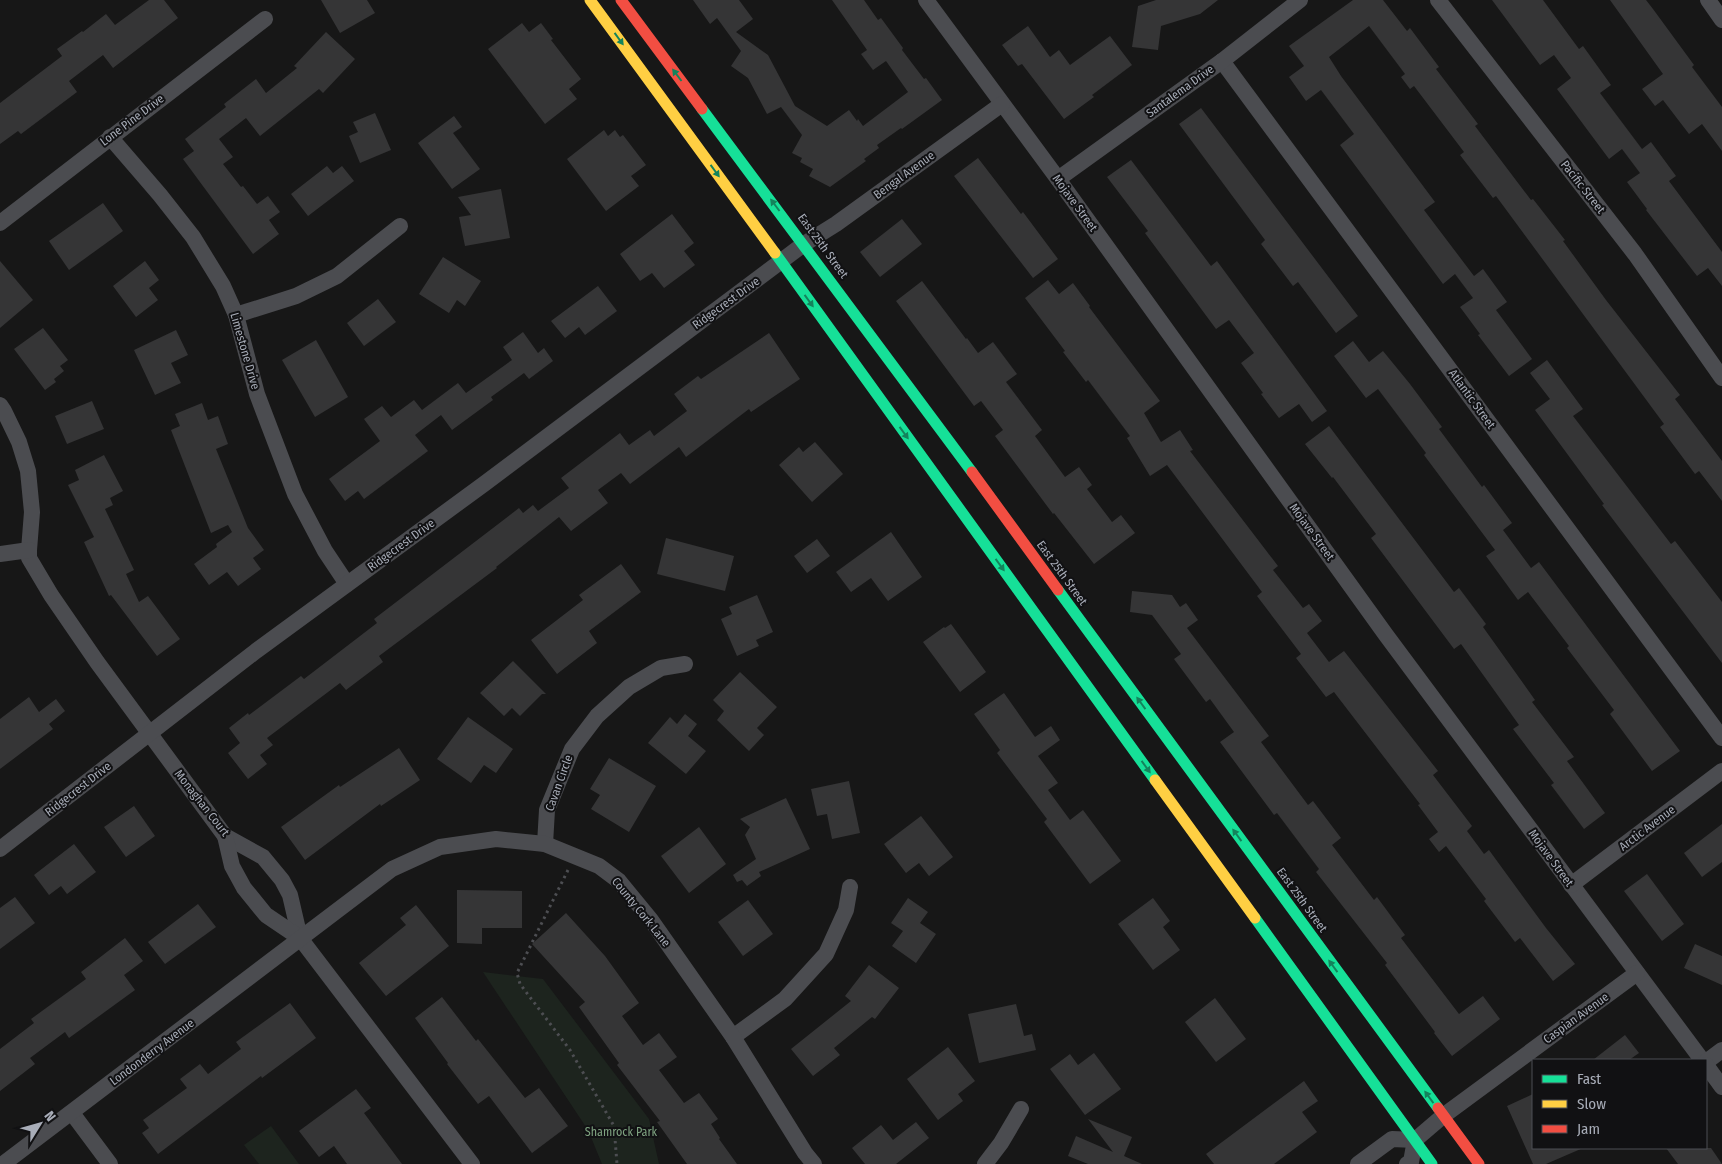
<svg xmlns="http://www.w3.org/2000/svg" width="1722" height="1164" font-family="'Fira Sans Condensed',sans-serif">
	<rect width="100%" height="100%" fill="#171717"/>
	<g fill="#1d241e">
		<path d="M 483,972 L 543,979 L 649,1119 L 659,1164 L 602,1164 L 588,1130 Z"/>
		<path d="M 271,1126 L 299,1164 L 259,1164 L 244,1145 Z"/>
	</g>
	<g fill="#353536">
		<path d="M 149,0 L 164,0 L 178,18 L 113,68 L 103,55 L 69,81 L 77,92 L 21,134 L 18,131 L 0,144 L 0,103 L 62,56 L 57,49 L 82,31 L 83,32 L 106,14 L 115,25 Z"/>
		<path d="M 321,0 L 367,0 L 375,13 L 340,33 Z"/>
		<path d="M 693,0 L 739,0 L 753,19 L 736,32 L 768,55 L 795,106 L 827,126 L 849,110 L 857,121 L 858,119 L 863,126 L 908,92 L 886,61 L 873,70 L 861,54 L 867,50 L 832,0 L 864,0 L 878,20 L 881,18 L 903,48 L 902,50 L 924,79 L 926,78 L 942,100 L 902,129 L 901,128 L 877,145 L 879,148 L 864,159 L 866,161 L 830,187 L 809,176 L 813,169 L 800,162 L 802,158 L 792,153 L 802,135 L 781,107 L 767,114 L 748,78 L 731,66 L 741,51 L 717,18 L 710,24 Z"/>
		<path d="M 1156,0 L 1218,0 L 1200,14 L 1161,26 L 1158,50 L 1132,47 L 1138,6 Z"/>
		<path d="M 1353,0 L 1383,0 L 1407,31 L 1410,28 L 1439,67 L 1436,69 L 1478,124 L 1475,126 L 1531,200 L 1533,199 L 1565,240 L 1563,241 L 1606,300 L 1680,395 L 1675,399 L 1722,461 L 1722,501 L 1699,471 L 1695,474 L 1660,427 L 1664,424 L 1496,196 L 1493,198 L 1460,155 L 1464,152 L 1414,86 L 1410,89 L 1401,77 L 1405,74 L 1369,26 L 1329,57 L 1341,76 L 1435,202 L 1424,210 L 1474,276 L 1483,269 L 1507,302 L 1496,310 L 1532,359 L 1509,376 L 1478,335 L 1480,334 L 1460,307 L 1473,298 L 1455,274 L 1443,284 L 1340,145 L 1354,134 L 1321,90 L 1306,101 L 1289,77 L 1304,66 L 1289,46 Z"/>
		<path d="M 1492,0 L 1543,0 L 1579,49 L 1583,46 L 1611,85 L 1600,93 L 1642,149 L 1651,142 L 1676,176 L 1669,181 L 1722,252 L 1722,286 L 1708,268 L 1697,276 L 1646,210 L 1647,209 L 1627,182 L 1640,173 L 1622,149 L 1609,159 L 1557,89 L 1571,78 L 1554,55 L 1540,65 Z"/>
		<path d="M 1610,0 L 1646,0 L 1653,9 L 1694,65 L 1692,67 L 1722,107 L 1722,151 L 1702,124 L 1689,134 L 1663,100 L 1655,106 L 1642,89 L 1663,74 Z"/>
		<path d="M 522,23 L 529,32 L 541,23 L 553,39 L 551,40 L 581,79 L 569,89 L 577,99 L 545,124 L 488,49 Z"/>
		<path d="M 1028,26 L 1050,57 L 1059,50 L 1070,65 L 1110,36 L 1132,65 L 1092,95 L 1094,97 L 1064,119 L 1022,64 L 1018,66 L 1002,45 Z"/>
		<path d="M 326,32 L 355,59 L 323,93 L 319,89 L 260,136 L 246,118 L 219,139 L 233,157 L 223,164 L 241,187 L 243,186 L 257,204 L 268,196 L 280,212 L 269,220 L 279,234 L 253,254 L 183,159 L 194,151 L 185,139 L 226,107 L 224,104 L 256,79 L 266,93 L 297,68 L 294,66 Z"/>
		<path d="M 1201,108 L 1358,316 L 1336,333 L 1298,282 L 1293,286 L 1261,244 L 1265,240 L 1179,124 Z"/>
		<path d="M 375,113 L 391,150 L 360,163 L 349,136 L 358,132 L 353,122 Z"/>
		<path d="M 454,116 L 462,127 L 453,133 L 480,169 L 452,189 L 418,143 Z"/>
		<path d="M 604,130 L 608,136 L 615,130 L 620,137 L 623,135 L 646,165 L 631,176 L 639,186 L 606,211 L 567,159 Z"/>
		<path d="M 978,158 L 1021,214 L 1023,212 L 1058,259 L 1033,278 L 954,176 Z"/>
		<path d="M 1131,160 L 1211,266 L 1217,261 L 1327,411 L 1312,422 L 1299,404 L 1279,418 L 1261,394 L 1263,393 L 1241,363 L 1254,353 L 1229,320 L 1216,329 L 1145,233 L 1148,231 L 1107,177 Z"/>
		<path d="M 327,166 L 333,173 L 342,166 L 354,181 L 308,216 L 291,194 Z"/>
		<path d="M 501,189 L 510,238 L 465,246 L 459,217 L 471,215 L 458,197 Z"/>
		<path d="M 103,203 L 123,231 L 69,270 L 49,241 Z"/>
		<path d="M 672,214 L 694,243 L 684,251 L 695,265 L 664,288 L 652,273 L 640,281 L 620,254 Z"/>
		<path d="M 902,219 L 922,244 L 880,277 L 860,252 Z"/>
		<path d="M 443,257 L 481,281 L 465,306 L 457,300 L 449,313 L 419,294 Z"/>
		<path d="M 0,261 L 33,300 L 0,328 Z"/>
		<path d="M 145,261 L 159,280 L 149,288 L 158,300 L 136,317 L 113,286 Z"/>
		<path d="M 1048,280 L 1059,294 L 1073,283 L 1090,306 L 1089,307 L 1160,401 L 1144,413 L 1161,442 L 1180,430 L 1193,450 L 1190,451 L 1278,566 L 1273,570 L 1303,608 L 1309,604 L 1322,621 L 1307,633 L 1329,662 L 1344,651 L 1438,771 L 1433,775 L 1472,826 L 1467,831 L 1484,854 L 1489,850 L 1546,928 L 1575,964 L 1553,981 L 1520,938 L 1515,942 L 1484,901 L 1486,899 L 1446,846 L 1439,852 L 1429,839 L 1438,832 L 1418,805 L 1420,804 L 1334,692 L 1326,697 L 1296,658 L 1301,654 L 1257,596 L 1262,592 L 1167,465 L 1150,476 L 1127,438 L 1130,436 L 1088,380 L 1086,382 L 1063,352 L 1065,351 L 1025,298 Z"/>
		<path d="M 922,281 L 966,339 L 967,338 L 978,353 L 993,342 L 1017,374 L 1006,382 L 1042,430 L 1035,436 L 1065,477 L 1079,467 L 1092,485 L 1087,489 L 1112,522 L 1121,515 L 1135,533 L 1094,564 L 1054,513 L 1053,514 L 995,436 L 1003,430 L 981,401 L 974,406 L 896,301 Z"/>
		<path d="M 598,286 L 617,311 L 585,335 L 579,327 L 565,338 L 551,321 Z"/>
		<path d="M 378,299 L 396,322 L 364,346 L 347,323 Z"/>
		<path d="M 43,328 L 68,360 L 60,366 L 64,371 L 54,379 L 56,382 L 45,390 L 14,349 Z"/>
		<path d="M 176,330 L 188,355 L 171,363 L 181,383 L 155,395 L 134,350 Z"/>
		<path d="M 523,332 L 538,353 L 544,348 L 553,361 L 529,379 L 524,373 L 491,397 L 493,400 L 452,430 L 441,415 L 415,435 L 428,451 L 364,499 L 358,491 L 345,501 L 329,479 L 380,441 L 364,419 L 382,406 L 391,417 L 414,400 L 422,410 L 458,383 L 466,393 L 512,360 L 503,347 Z"/>
		<path d="M 769,333 L 800,379 L 751,412 L 749,409 L 686,457 L 679,447 L 630,484 L 621,473 L 598,490 L 608,503 L 571,531 L 559,517 L 496,567 L 497,568 L 379,656 L 383,662 L 346,690 L 340,683 L 267,738 L 273,745 L 260,755 L 267,764 L 248,779 L 228,753 L 240,743 L 229,728 L 248,713 L 249,715 L 301,676 L 304,679 L 377,623 L 374,619 L 519,508 L 523,513 L 533,505 L 538,511 L 569,488 L 561,478 L 620,433 L 629,445 L 650,430 L 654,436 L 687,411 L 674,394 L 698,376 L 701,379 Z"/>
		<path d="M 316,340 L 348,397 L 315,417 L 282,360 Z"/>
		<path d="M 1353,341 L 1369,362 L 1383,351 L 1410,384 L 1442,427 L 1439,429 L 1482,487 L 1484,485 L 1512,523 L 1503,530 L 1531,568 L 1539,562 L 1680,751 L 1652,771 L 1610,714 L 1614,710 L 1567,648 L 1569,646 L 1528,592 L 1518,600 L 1486,556 L 1495,550 L 1424,455 L 1426,453 L 1378,389 L 1366,398 L 1334,356 Z"/>
		<path d="M 1547,360 L 1583,409 L 1573,416 L 1671,544 L 1675,541 L 1722,602 L 1722,663 L 1602,505 L 1604,504 L 1535,410 L 1550,399 L 1530,373 Z"/>
		<path d="M 92,401 L 104,429 L 67,444 L 55,416 Z"/>
		<path d="M 202,403 L 208,420 L 218,416 L 228,444 L 216,449 L 248,528 L 264,550 L 253,558 L 261,569 L 238,586 L 227,572 L 209,585 L 194,564 L 217,547 L 216,544 L 232,532 L 228,525 L 211,533 L 171,430 L 180,426 L 175,414 Z"/>
		<path d="M 1329,426 L 1454,592 L 1459,588 L 1486,624 L 1483,627 L 1535,700 L 1532,702 L 1574,757 L 1567,761 L 1605,813 L 1584,829 L 1551,785 L 1554,783 L 1513,729 L 1519,725 L 1461,644 L 1454,649 L 1371,538 L 1376,534 L 1333,477 L 1332,478 L 1305,444 Z"/>
		<path d="M 815,442 L 843,474 L 812,502 L 779,465 L 799,447 L 803,452 Z"/>
		<path d="M 104,455 L 123,491 L 110,498 L 113,505 L 105,509 L 134,570 L 126,574 L 139,602 L 148,596 L 180,639 L 157,656 L 111,595 L 109,596 L 84,542 L 94,537 L 68,485 L 79,480 L 75,470 Z"/>
		<path d="M 891,532 L 922,577 L 888,601 L 871,578 L 851,592 L 836,572 Z"/>
		<path d="M 666,538 L 734,556 L 725,591 L 657,574 Z"/>
		<path d="M 817,539 L 830,556 L 807,573 L 794,556 Z"/>
		<path d="M 621,564 L 641,592 L 589,631 L 597,643 L 557,674 L 531,640 L 583,600 L 579,595 Z"/>
		<path d="M 1132,591 L 1172,595 L 1180,607 L 1186,603 L 1198,620 L 1187,628 L 1269,736 L 1261,742 L 1308,805 L 1313,801 L 1341,838 L 1332,845 L 1374,900 L 1377,897 L 1405,935 L 1401,938 L 1459,1014 L 1483,996 L 1500,1019 L 1452,1056 L 1434,1033 L 1435,1032 L 1385,965 L 1387,963 L 1316,872 L 1319,869 L 1277,813 L 1274,815 L 1220,742 L 1234,732 L 1210,699 L 1206,702 L 1174,659 L 1181,654 L 1152,615 L 1130,612 Z"/>
		<path d="M 757,595 L 773,632 L 756,640 L 759,646 L 737,656 L 721,619 L 732,614 L 729,607 Z"/>
		<path d="M 951,624 L 986,672 L 960,692 L 923,642 L 944,627 L 945,628 Z"/>
		<path d="M 513,661 L 546,694 L 542,694 L 520,716 L 512,708 L 504,716 L 480,693 Z"/>
		<path d="M 740,672 L 777,707 L 757,728 L 764,735 L 749,751 L 717,720 L 724,711 L 713,700 Z"/>
		<path d="M 1004,693 L 1035,737 L 1051,726 L 1060,740 L 1038,756 L 1058,783 L 1048,790 L 1070,820 L 1083,810 L 1121,861 L 1090,884 L 1044,822 L 1047,819 L 997,753 L 1000,750 L 974,714 Z"/>
		<path d="M 29,697 L 39,712 L 56,699 L 65,711 L 49,724 L 53,729 L 0,769 L 0,719 Z"/>
		<path d="M 685,714 L 697,724 L 688,736 L 706,751 L 686,774 L 648,743 L 670,717 L 677,724 Z"/>
		<path d="M 468,717 L 513,749 L 496,773 L 484,765 L 471,783 L 437,759 Z"/>
		<path d="M 399,748 L 420,780 L 381,806 L 380,804 L 305,860 L 281,827 L 339,785 L 340,787 Z"/>
		<path d="M 609,758 L 656,786 L 629,832 L 591,809 L 600,795 L 590,789 Z"/>
		<path d="M 849,781 L 860,833 L 832,839 L 827,814 L 817,816 L 811,789 Z"/>
		<path d="M 786,798 L 810,849 L 759,872 L 761,876 L 747,886 L 742,880 L 737,882 L 733,875 L 756,859 L 745,835 L 750,827 L 740,819 Z"/>
		<path d="M 134,806 L 155,836 L 126,857 L 104,827 Z"/>
		<path d="M 921,816 L 953,857 L 929,876 L 919,863 L 906,873 L 884,844 Z"/>
		<path d="M 1722,824 L 1722,862 L 1702,877 L 1684,853 Z"/>
		<path d="M 699,827 L 726,864 L 689,893 L 661,856 Z"/>
		<path d="M 74,844 L 96,872 L 67,894 L 61,886 L 49,895 L 34,875 Z"/>
		<path d="M 1647,874 L 1684,924 L 1662,941 L 1624,891 Z"/>
		<path d="M 457,890 L 522,891 L 522,928 L 482,928 L 482,944 L 457,943 Z"/>
		<path d="M 15,897 L 35,923 L 0,949 L 0,908 Z"/>
		<path d="M 908,898 L 928,912 L 920,923 L 936,934 L 916,963 L 892,946 L 903,931 L 891,923 Z"/>
		<path d="M 1153,898 L 1170,921 L 1163,927 L 1180,950 L 1153,970 L 1118,924 Z"/>
		<path d="M 748,900 L 773,934 L 743,956 L 718,922 Z"/>
		<path d="M 198,904 L 216,927 L 165,964 L 148,942 Z"/>
		<path d="M 416,905 L 449,946 L 386,996 L 359,963 L 406,925 L 400,918 Z"/>
		<path d="M 566,913 L 605,956 L 639,1003 L 622,1016 L 643,1045 L 659,1033 L 677,1057 L 659,1070 L 684,1103 L 699,1093 L 718,1119 L 711,1124 L 720,1138 L 719,1139 L 737,1164 L 687,1164 L 657,1122 L 660,1121 L 617,1065 L 619,1063 L 579,1007 L 585,1002 L 532,944 Z"/>
		<path d="M 125,938 L 143,961 L 124,975 L 135,990 L 69,1038 L 65,1032 L 30,1058 L 35,1064 L 0,1091 L 0,1049 L 34,1023 L 31,1019 L 86,979 L 81,972 Z"/>
		<path d="M 1695,944 L 1722,956 L 1722,985 L 1684,968 Z"/>
		<path d="M 869,965 L 899,988 L 875,1019 L 872,1017 L 834,1048 L 840,1055 L 813,1076 L 791,1049 L 851,1001 L 845,996 Z"/>
		<path d="M 442,997 L 476,1041 L 478,1039 L 525,1098 L 539,1088 L 568,1126 L 532,1153 L 489,1096 L 478,1104 L 447,1064 L 448,1063 L 415,1018 Z"/>
		<path d="M 1215,998 L 1246,1039 L 1216,1062 L 1185,1022 Z"/>
		<path d="M 290,1003 L 316,1038 L 262,1078 L 261,1076 L 158,1154 L 142,1133 L 149,1128 L 143,1120 L 187,1088 L 180,1079 L 200,1064 L 208,1074 L 241,1049 L 236,1042 Z"/>
		<path d="M 1016,1004 L 1024,1036 L 1032,1034 L 1036,1050 L 979,1063 L 968,1014 Z"/>
		<path d="M 1625,1035 L 1639,1053 L 1629,1060 L 1593,1060 Z"/>
		<path d="M 948,1047 L 975,1081 L 958,1094 L 963,1101 L 938,1120 L 907,1079 Z"/>
		<path d="M 1094,1053 L 1121,1089 L 1085,1115 L 1050,1069 L 1070,1054 L 1078,1065 Z"/>
		<path d="M 1304,1081 L 1318,1101 L 1302,1112 L 1317,1132 L 1274,1164 L 1214,1164 L 1206,1154 Z"/>
		<path d="M 356,1089 L 371,1108 L 364,1113 L 402,1164 L 347,1164 L 334,1146 L 319,1157 L 299,1131 Z"/>
		<path d="M 1533,1094 L 1533,1148 L 1583,1148 L 1546,1164 L 1533,1164 L 1507,1106 Z"/>
		<path d="M 1088,1119 L 1132,1137 L 1124,1156 L 1142,1164 L 1088,1164 L 1068,1156 L 1076,1136 L 1113,1152 Z"/>
		<path d="M 916,1122 L 929,1138 L 896,1164 L 865,1164 L 852,1148 L 881,1125 L 893,1140 Z"/>
		<path d="M 1666,1148 L 1711,1148 L 1722,1164 L 1678,1164 Z"/>
	</g>
	<g fill="none" stroke-linecap="round" stroke-linejoin="round">
		<path stroke="#4d4e52" stroke-width="3" stroke-dasharray="2.5 4" stroke-linecap="butt" d="M 568,870 L 517,973 L 520,984 L 570,1050 L 614,1126 L 617,1164"/>
		<g stroke="#4b4c50" stroke-width="16">
			<path d="M 926,0 L 1058,179 L 1386,635 L 1702,1060"/>
			<path d="M 1438,0 L 1635,254 L 1722,378"/>
			<path d="M 1708,0 L 1722,20"/>
			<path d="M 1222,61 L 1722,738"/>
			<path d="M 110,137 L 160,195 L 193,237 L 223,286 L 236,315 L 257,394 L 295,494 L 325,551 L 347,584"/>
			<path d="M 1058,179 L 1222,61 L 1300,0"/>
			<path d="M 0,223 L 265,19"/>
			<path d="M 236,315 L 296,296 L 337,276 L 400,226"/>
			<path d="M 0,405 L 4,411 L 19,442 L 28,471 L 32,512 L 29,550 L 29,558 L 51,595 L 97,662 L 225,836 L 263,857 L 282,880 L 290,895 L 300,938 L 472,1164"/>
			<path d="M 0,554 L 29,550"/>
			<path d="M 225,836 L 232,866 L 244,888 L 266,915 L 300,938"/>
			<path d="M 545,844 L 547,810 L 572,749 L 597,716 L 629,687 L 661,668 L 685,664"/>
			<path d="M 0,849 L 256,651 L 484,484 L 804,244 L 836,224 L 1002,104"/>
			<path d="M 1571,885 L 1722,771"/>
			<path d="M 733,1037 L 785,999 L 826,954 L 846,910 L 850,887"/>
			<path d="M 1706,1062 L 1722,1050"/>
			<path d="M 1706,1065 L 1722,1087"/>
			<path d="M 72,1113 L 110,1164"/>
			<path d="M 3,1164 L 392,869 L 440,847 L 496,839 L 545,844 L 599,866 L 619,881 L 651,920 L 733,1037 L 805,1153 L 814,1164"/>
			<path d="M 985,1164 L 1001,1143 L 1021,1109"/>
			<path d="M 1358,1164 L 1392,1139 L 1415,1140 L 1443,1116 L 1637,973"/>
			<path d="M 1407,1164 L 1411,1162 L 1415,1140"/>
		</g>
		<g stroke="#16e098" stroke-width="11">
			<path d="M 702,109 L 972,472"/>
			<path d="M 775,253 L 1155,780"/>
			<path d="M 1058,590 L 1438,1108"/>
			<path d="M 1255,918 L 1432,1164"/>
		</g>
		<g stroke="#ffcf43" stroke-width="11">
			<path d="M 590,0 L 775,253"/>
			<path d="M 1155,780 L 1255,918"/>
		</g>
		<g stroke="#f24e42" stroke-width="11">
			<path d="M 621,0 L 702,109"/>
			<path d="M 972,472 L 1058,590"/>
			<path d="M 1438,1108 L 1479,1164"/>
		</g>
	</g>
	<defs><path id="oneway-solid" d="M-6-.8H1V-3.2L6.5 0L1 3.2V.8H-6Z" transform="scale(1.25)"/></defs>
	<g fill="#14835c">
		<use href="#oneway-solid" transform="translate(619 39) rotate(54)"/>
		<use href="#oneway-solid" transform="translate(677 75) rotate(-127)"/>
		<use href="#oneway-solid" transform="translate(715 171) rotate(54)"/>
		<use href="#oneway-solid" transform="translate(775 205) rotate(-127)"/>
		<use href="#oneway-solid" transform="translate(809 301) rotate(54)"/>
		<use href="#oneway-solid" transform="translate(904 433) rotate(54)"/>
		<use href="#oneway-solid" transform="translate(1000 565) rotate(54)"/>
		<use href="#oneway-solid" transform="translate(1141 703) rotate(-126)"/>
		<use href="#oneway-solid" transform="translate(1146 767) rotate(54)"/>
		<use href="#oneway-solid" transform="translate(1237 835) rotate(-126)"/>
		<use href="#oneway-solid" transform="translate(1333 966) rotate(-126)"/>
		<use href="#oneway-solid" transform="translate(1429 1097) rotate(-126)"/>
	</g>
	<g text-anchor="middle" dominant-baseline="central" stroke-width="4" stroke-linejoin="round" paint-order="stroke">
		<g font-size="12" fill="#a8adb8" stroke="#111113">
			<text transform="translate(1180 91) rotate(-36)">Santalema Drive</text>
			<text transform="translate(132 120) rotate(-37)">Lone Pine Drive</text>
			<text transform="translate(904 175) rotate(-36)">Bengal Avenue</text>
			<text transform="translate(1583 187) rotate(52)">Pacific Street</text>
			<text transform="translate(1075 203) rotate(54)">Mojave Street</text>
			<text transform="translate(823 246) rotate(54)">East 25th Street</text>
			<text transform="translate(726 303) rotate(-36)">Ridgecrest Drive</text>
			<text transform="translate(245 351) rotate(74)">Limestone Drive</text>
			<text transform="translate(1472 399) rotate(54)">Atlantic Street</text>
			<text transform="translate(1312 532) rotate(54)">Mojave Street</text>
			<text transform="translate(401 545) rotate(-36)">Ridgecrest Drive</text>
			<text transform="translate(1062 573) rotate(54)">East 25th Street</text>
			<text transform="translate(559 783) rotate(-70)">Cavan Circle</text>
			<text transform="translate(78 789) rotate(-38)">Ridgecrest Drive</text>
			<text transform="translate(202 803) rotate(52)">Monaghan Court</text>
			<text transform="translate(1647 828) rotate(-37)">Arctic Avenue</text>
			<text transform="translate(1551 858) rotate(54)">Mojave Street</text>
			<text transform="translate(1302 900) rotate(54)">East 25th Street</text>
			<text transform="translate(641 912) rotate(51)">County Cork Lane</text>
			<text transform="translate(1576 1018) rotate(-36)">Caspian Avenue</text>
			<text transform="translate(152 1052) rotate(-37)">Londonderry Avenue</text>
		</g>
		<g font-size="12" fill="#7fa381" stroke="#111113">
			<text x="621" y="1132">Shamrock Park</text>
		</g>
	</g>
	<rect x="1532" y="1059" width="175" height="90" fill="#111113" stroke="#4d4f55"/>
	<rect x="1542" y="1075" width="25" height="8" fill="#16e098" stroke="#4d4f55"/>
	<text x="1577" y="1084" font-size="15" fill="#a8adb8">Fast</text>
	<rect x="1542" y="1100" width="25" height="8" fill="#ffcf43" stroke="#4d4f55"/>
	<text x="1577" y="1109" font-size="15" fill="#a8adb8">Slow</text>
	<rect x="1542" y="1125" width="25" height="8" fill="#f24e42" stroke="#4d4f55"/>
	<text x="1577" y="1134" font-size="15" fill="#a8adb8">Jam</text>
	<g transform="translate(40 1124) rotate(53)" stroke="#111113" stroke-width="4" paint-order="stroke">
	<path d="M0-4L9 19L0 12L-9 19Z" fill="#a8adb8"/>
	<text y="-8" font-size="14" font-weight="bold" text-anchor="middle" fill="#a8adb8">N</text>
	</g>
</svg>
